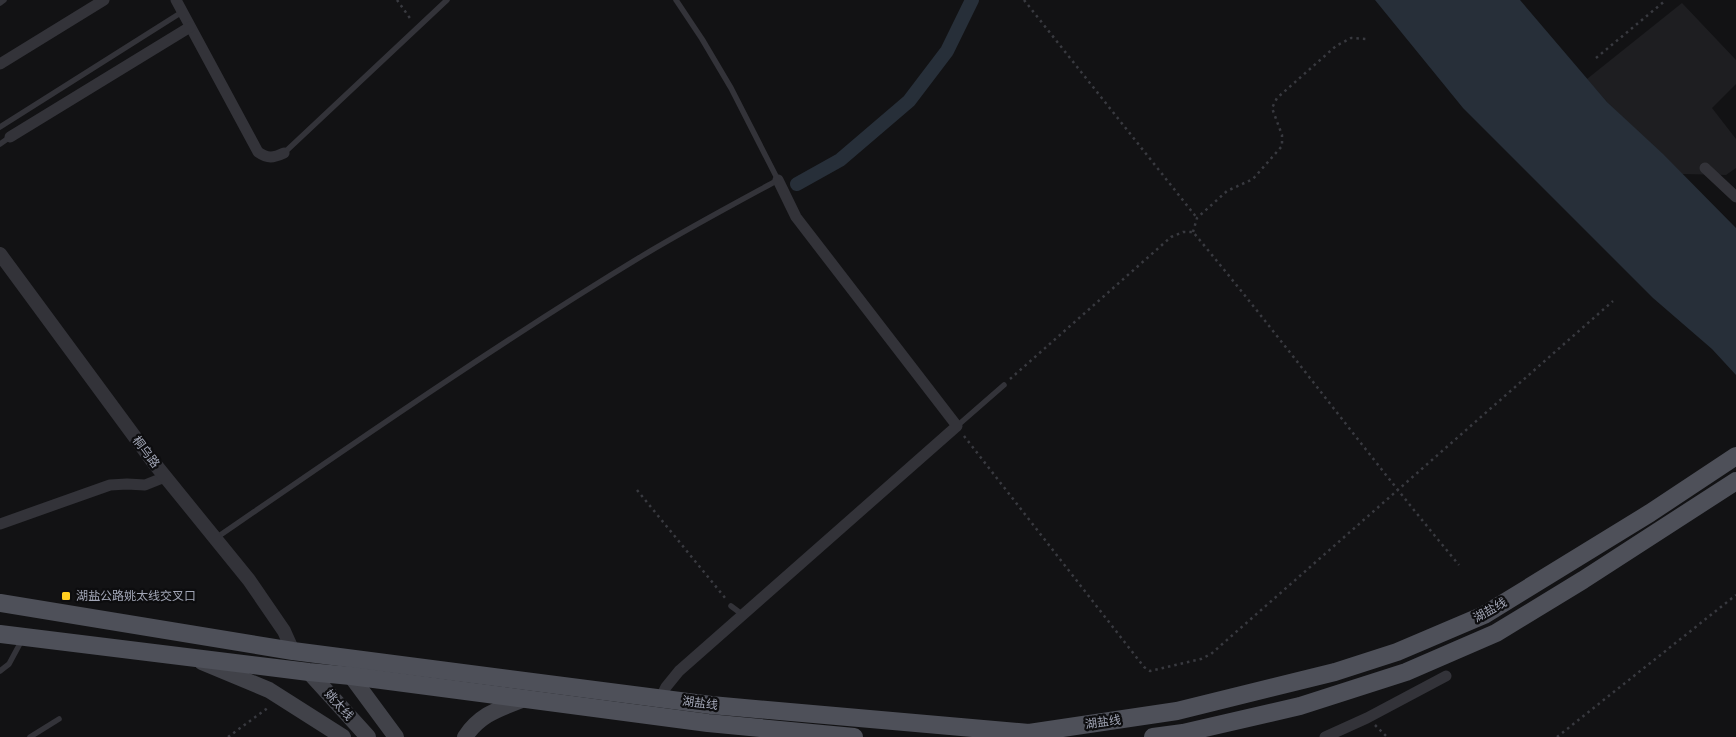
<svg xmlns="http://www.w3.org/2000/svg" width="1736" height="737" font-family="'Roboto Condensed','Noto Sans SC',sans-serif">
	<rect width="100%" height="100%" fill="#121214"/>
	<path fill="#1e1e21" d="M 1682,3 L 1736,60 L 1736,84 L 1712,108 L 1736,139 L 1736,168 L 1726,175 L 1682,174 L 1607,102 L 1587,79 Z"/>
	<path fill="#272f39" d="M 1375,0 L 1520,0 L 1607,102 L 1663,154 L 1736,228 L 1736,375 L 1712,349 L 1653,298 L 1463,108 Z"/>
	<g fill="none" stroke-linecap="round" stroke-linejoin="round">
		<path stroke="#272f39" stroke-width="14" d="M 797,184 L 840,160 L 909,101 L 947,51 L 972,0"/>
		<g stroke="#393a40" stroke-width="2.5" stroke-dasharray="2.5 4" stroke-linecap="butt">
			<path d="M 397,0 L 412,21"/>
			<path d="M 1024,0 L 1197,218"/>
			<path d="M 1596,58 L 1666,0"/>
			<path d="M 1193,232 L 1197,218 L 1227,191 L 1253,179 L 1282,146 L 1282,135 L 1272,108 L 1277,98 L 1336,46 L 1351,38 L 1366,39"/>
			<path d="M 1010,379 L 1171,237 L 1183,232 L 1193,232 C 1284,341 1368,456 1459,565"/>
			<path d="M 964,436 L 1144,667 L 1150,671 L 1201,659 L 1211,654 L 1613,301"/>
			<path d="M 637,490 L 726,599"/>
			<path d="M 1375,725 L 1387,737"/>
			<path d="M 228,737 L 269,707"/>
			<path d="M 1557,737 L 1736,595"/>
		</g>
		<g stroke="#333339" stroke-width="5.5">
			<path d="M 0,3 L 4,0"/>
			<path d="M 0,127 L 182,12"/>
			<path d="M 0,144 L 10,137"/>
			<path d="M 284,153 L 447,0"/>
			<path d="M 957,426 L 1004,385"/>
			<path d="M 216,538 C 357,441 497,344 642,256 C 687,229 732,205 778,180 L 731,88 L 702,39 L 676,0"/>
			<path d="M 731,606 L 743,615"/>
			<path d="M 0,671 L 9,664 L 23,638"/>
			<path d="M 30,737 L 59,719"/>
		</g>
		<g stroke="#333339" stroke-width="11">
			<path d="M 176,0 L 258,152 C 268,159 273,158 284,153"/>
			<path d="M 0,64 L 104,0"/>
			<path d="M 10,137 L 190,27"/>
			<path d="M 1705,168 L 1736,197"/>
			<path d="M 0,524 L 110,485 L 127,484 L 145,485 L 165,477"/>
			<path d="M 660,699 L 666,687 L 679,671 L 957,426 L 796,217 L 778,180"/>
			<path d="M 1325,737 L 1367,718 L 1446,676"/>
		</g>
		<path stroke="#333339" stroke-width="14" d="M 0,254 L 154,463 L 249,580 L 284,631 L 293,651"/>
		<g stroke="#414249" stroke-width="16">
			<path d="M 202,662 L 269,690 L 343,737"/>
			<path d="M 309,672 L 368,737"/>
			<path d="M 351,676 L 396,737"/>
			<path d="M 465,737 C 480,714 499,709 524,699"/>
		</g>
		<g stroke="#4e5059" stroke-width="18">
			<path d="M 0,603 L 293,651 L 711,705 L 1029,733 L 1177,711 L 1335,672 L 1397,652 L 1484,615 L 1650,513 L 1736,456"/>
			<path d="M 0,634 L 309,672 L 351,676 L 708,723 L 854,737"/>
			<path d="M 1153,737 L 1183,733 L 1300,706 L 1406,672 L 1496,633 L 1583,580 L 1736,481"/>
		</g>
	</g>
	<rect fill="#ffcd1f" stroke="#0d0d0f" stroke-width="2" x="61" y="591" width="10" height="10" rx="2.5"/>
	<g text-anchor="middle" dominant-baseline="central" stroke-width="4.5" stroke-linejoin="round" paint-order="stroke">
		<g font-size="12" fill="#a2a6b6" stroke="#0d0d0f">
			<text transform="translate(146 452) rotate(53)">桐乌路</text>
			<text transform="translate(1490 610) rotate(-29)">湖盐线</text>
			<text transform="translate(700 703) rotate(7)">湖盐线</text>
			<text transform="translate(339 705) rotate(48)">姚太线</text>
			<text transform="translate(1103 722) rotate(-8)">湖盐线</text>
		</g>
		<g font-size="12" fill="#a2a6b6" stroke="#0d0d0f" text-anchor="start">
			<text x="76" y="596">湖盐公路姚太线交叉口</text>
		</g>
	</g>
</svg>
